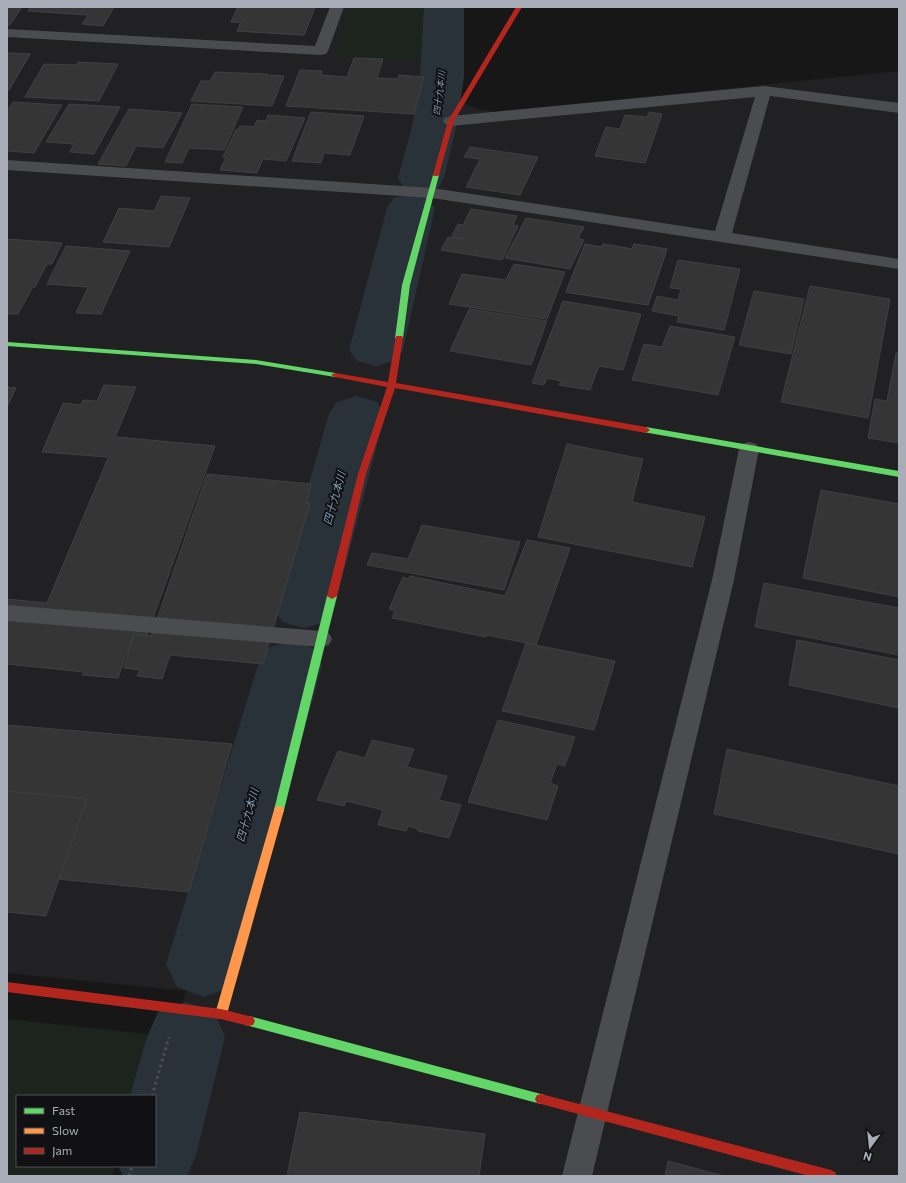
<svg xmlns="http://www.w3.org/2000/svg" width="906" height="1183" font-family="Commissioner,'Noto Sans JP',sans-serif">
	<rect width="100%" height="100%" fill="#171717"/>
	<path fill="#212123" d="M 7,7 L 436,7 L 432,92 L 479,109 L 494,112 L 899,71 L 899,1176 L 130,1176 L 133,1166 L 155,1166 L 154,1096 L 186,991 L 7,973 Z"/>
	<g fill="#1d241e">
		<path d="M 351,7 L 436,7 L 433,63 L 334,57 Z"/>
		<path d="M 7,1019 L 156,1035 L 137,1096 L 17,1096 L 17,1166 L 115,1166 L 112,1176 L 7,1176 Z"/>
	</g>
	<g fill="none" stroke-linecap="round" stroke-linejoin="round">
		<g fill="#2a3239" fill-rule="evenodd">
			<path d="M 424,7 L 464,7 L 464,77 L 457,123 L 444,178 L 438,188 L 421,192 L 404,188 L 398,178 L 413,123 L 420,77 Z"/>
			<path d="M 411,194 L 428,198 L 435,208 L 403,350 L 395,361 L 376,366 L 357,361 L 349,350 L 387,208 L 394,198 Z"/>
			<path d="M 357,396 L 377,402 L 385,414 L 335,606 L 326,622 L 304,628 L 282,622 L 273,606 L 329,414 L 337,402 Z"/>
			<path d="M 290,641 L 313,648 L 322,665 L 242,964 L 231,987 L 204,997 L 177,987 L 166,964 L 258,665 L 267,648 Z"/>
			<path d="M 186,1002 L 214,1012 L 225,1037 L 196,1155 L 187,1176 L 123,1176 L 118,1166 L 155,1166 L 155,1096 L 130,1096 L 147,1037 L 158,1012 Z"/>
		</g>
	</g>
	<g fill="#353536" stroke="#3f4043">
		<path d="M 7,7 L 22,7 L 10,25 L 7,25 Z"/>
		<path d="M 31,7 L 114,7 L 103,26 L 82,24 L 88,15 L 28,11 Z"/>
		<path d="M 238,7 L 315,7 L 304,35 L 237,31 L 241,22 L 231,22 Z"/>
		<path d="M 238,7 L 315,7 L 304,35 L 237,31 L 241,22 L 231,22 Z"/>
		<path d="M 7,53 L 30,54 L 9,90 L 7,90 Z"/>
		<path d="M 7,53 L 30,54 L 9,90 L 7,90 Z"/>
		<path d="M 354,58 L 383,59 L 377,78 L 398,79 L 399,75 L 424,77 L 414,114 L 286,106 L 300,70 L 322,71 L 321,75 L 347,77 Z"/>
		<path d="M 78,62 L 118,64 L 99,101 L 25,97 L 44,64 L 76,65 Z"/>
		<path d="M 215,72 L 267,74 L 267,75 L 284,76 L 272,106 L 191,101 L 201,81 L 210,81 Z"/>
		<path d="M 13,102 L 62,105 L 34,153 L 7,151 L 7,111 Z"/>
		<path d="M 69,104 L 120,107 L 94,154 L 70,152 L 74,144 L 46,142 Z"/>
		<path d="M 192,104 L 243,107 L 224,150 L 189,148 L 182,163 L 165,162 Z"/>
		<path d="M 129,109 L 182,113 L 163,148 L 136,146 L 126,166 L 98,164 Z"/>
		<path d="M 311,112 L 364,116 L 350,155 L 324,153 L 321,163 L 292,161 Z"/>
		<path d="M 649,112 L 662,114 L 645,163 L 595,156 L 606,127 L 620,129 L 625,115 L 647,117 Z"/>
		<path d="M 268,115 L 305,118 L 286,161 L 263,159 L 257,173 L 220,170 L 226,157 L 223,157 L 236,129 L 238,130 L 240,126 L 254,127 L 257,120 L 266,121 Z"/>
		<path d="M 470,147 L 538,157 L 520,195 L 466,187 L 480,159 L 464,157 Z"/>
		<path d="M 161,196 L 190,198 L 169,247 L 103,242 L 119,208 L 154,211 Z"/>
		<path d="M 471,209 L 517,216 L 513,225 L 518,226 L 502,260 L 441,250 L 448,237 L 464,239 L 452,236 L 458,224 L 463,225 Z"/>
		<path d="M 526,218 L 584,227 L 578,239 L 584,240 L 570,269 L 505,258 Z"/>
		<path d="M 7,239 L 62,243 L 52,264 L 47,264 L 35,287 L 33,287 L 18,314 L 7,314 Z"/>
		<path d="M 585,244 L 601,247 L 603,244 L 632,249 L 634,244 L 667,249 L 648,305 L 566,292 Z"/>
		<path d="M 585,244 L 601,247 L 603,244 L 632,249 L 634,244 L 667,249 L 648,305 L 566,292 Z"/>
		<path d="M 66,246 L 130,251 L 101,314 L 76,313 L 88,287 L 47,284 Z"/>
		<path d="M 678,260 L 740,269 L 724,330 L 677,322 L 679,316 L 652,311 L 657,296 L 678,300 L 681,289 L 670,288 Z"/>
		<path d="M 514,264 L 565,272 L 547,319 L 449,304 L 462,274 L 506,280 Z"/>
		<path d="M 810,286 L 890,299 L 868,418 L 781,402 Z"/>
		<path d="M 754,291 L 804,299 L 791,354 L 739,345 Z"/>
		<path d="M 563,301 L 641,314 L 623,370 L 599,366 L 590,390 L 559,385 L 561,381 L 547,378 L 544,385 L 532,383 Z"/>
		<path d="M 469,309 L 547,321 L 531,365 L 450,351 Z"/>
		<path d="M 670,326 L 735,337 L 718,395 L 632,380 L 644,344 L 662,347 Z"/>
		<path d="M 896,353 L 899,353 L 899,443 L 868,438 L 875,399 L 887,401 Z"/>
		<path d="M 104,385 L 136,387 L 107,457 L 42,452 L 63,403 L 81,405 L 83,400 L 97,401 Z"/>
		<path d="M 7,387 L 16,388 L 7,407 Z"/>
		<path d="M 117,437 L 215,446 L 147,635 L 134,634 L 118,678 L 82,675 L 84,672 L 7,664 L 7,599 L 47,603 Z"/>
		<path d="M 567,444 L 643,459 L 632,502 L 705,517 L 692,567 L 538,537 Z"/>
		<path d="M 207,474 L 311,484 L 306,503 L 310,503 L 263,664 L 170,655 L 162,679 L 137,676 L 140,670 L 124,668 L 134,635 L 151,636 Z"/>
		<path d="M 821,490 L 899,504 L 899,597 L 803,578 Z"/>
		<path d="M 422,525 L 520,542 L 504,590 L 367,565 L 372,553 L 408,559 Z"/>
		<path d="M 527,540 L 570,548 L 536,645 L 487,635 L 486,637 L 392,618 L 395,611 L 389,609 L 403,577 L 408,579 L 410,576 L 505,596 Z"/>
		<path d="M 764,583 L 899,608 L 899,655 L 755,627 Z"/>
		<path d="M 797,640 L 899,660 L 899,708 L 789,685 Z"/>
		<path d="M 526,643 L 615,661 L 594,730 L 502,711 Z"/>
		<path d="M 498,720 L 575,737 L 565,766 L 557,764 L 550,783 L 558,786 L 547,820 L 468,802 Z"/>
		<path d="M 7,725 L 232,744 L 189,892 L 7,874 Z"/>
		<path d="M 372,740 L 414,749 L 407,767 L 447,776 L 439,800 L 461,805 L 449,838 L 418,831 L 418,829 L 408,826 L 406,831 L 378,825 L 383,810 L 346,801 L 344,806 L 317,800 L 338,751 L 365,758 Z"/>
		<path d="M 727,749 L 899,786 L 899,854 L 714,814 Z"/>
		<path d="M 7,791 L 87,799 L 46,916 L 7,912 Z"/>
		<path d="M 300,1112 L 485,1134 L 479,1176 L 287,1176 Z"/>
		<path d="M 668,1161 L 724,1176 L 665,1176 Z"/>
	</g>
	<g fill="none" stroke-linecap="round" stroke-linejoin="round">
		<g stroke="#4d4e52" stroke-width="3" stroke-dasharray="2.5 3.5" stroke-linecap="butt">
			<path d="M 152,1096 L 169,1037"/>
			<path d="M 129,1176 L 132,1166"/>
		</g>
		<g fill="#4b4c50" fill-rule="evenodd">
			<path d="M 330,7 L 344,7 L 328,51 L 326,54 L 321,55 L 7,37 L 7,29 L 315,46 Z"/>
			<path d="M 764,86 L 899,103 L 899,113 L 770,96 L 732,233 L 899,259 L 899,269 L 432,198 L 7,170 L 7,160 L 432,188 L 715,231 L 755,97 L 451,126 L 445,124 L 443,121 L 445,118 L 451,116 Z"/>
			<path d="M 749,442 L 756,444 L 759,449 L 734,580 L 592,1176 L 562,1176 L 712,580 L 739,449 L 742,444 Z"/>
			<path d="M 7,605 L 321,631 L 329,633 L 332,639 L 329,645 L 321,647 L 7,621 Z"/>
		</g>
		<g fill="#63d668" fill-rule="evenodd">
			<path d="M 436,173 L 439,175 L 410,285 L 403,338 L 399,340 L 395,338 L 402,285 L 433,175 Z"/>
			<path d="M 7,342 L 256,360 L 335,373 L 339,375 L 335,377 L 256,364 L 7,346 Z"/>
			<path d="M 646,427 L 899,471 L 899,477 L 643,432 L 642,430 L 643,428 Z"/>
			<path d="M 332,593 L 337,596 L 284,810 L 283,813 L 279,814 L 275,813 L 274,810 L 327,596 Z"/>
			<path d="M 249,1016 L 541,1094 L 545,1095 L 547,1099 L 545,1103 L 541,1104 L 249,1026 L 245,1025 L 243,1021 L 245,1017 Z"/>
		</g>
		<path fill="#ff974d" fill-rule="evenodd" d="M 279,806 L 283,807 L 284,810 L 227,1014 L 225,1018 L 221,1019 L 217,1018 L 215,1014 L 274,810 L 275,807 Z"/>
		<g fill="#b3261e" fill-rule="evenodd">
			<path d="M 516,7 L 522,7 L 454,121 L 439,175 L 438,176 L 434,176 L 433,175 L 448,121 Z"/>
			<path d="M 396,336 L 402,336 L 403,338 L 396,383 L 646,427 L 650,430 L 646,433 L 395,388 L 366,474 L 337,596 L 332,599 L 327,596 L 358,474 L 387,387 L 335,377 L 331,375 L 335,373 L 388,382 Z"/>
			<path d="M 7,982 L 221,1009 L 253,1017 L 255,1021 L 253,1025 L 249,1026 L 221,1019 L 7,992 Z"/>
			<path d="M 541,1094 L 831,1170 L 835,1172 L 837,1176 L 809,1176 L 541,1104 L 537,1103 L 535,1099 L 537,1095 Z"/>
		</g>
	</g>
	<g text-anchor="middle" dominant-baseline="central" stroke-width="4" stroke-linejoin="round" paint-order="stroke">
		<g font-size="9" font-style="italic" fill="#7f9bb3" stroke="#111113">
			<text transform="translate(439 93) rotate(-83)">四十九本川</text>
		</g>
		<g font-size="11" font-style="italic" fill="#7f9bb3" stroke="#111113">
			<text transform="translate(334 498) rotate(-74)">四十九本川</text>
			<text transform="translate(247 815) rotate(-74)">四十九本川</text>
		</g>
	</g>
	<rect width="906" height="1183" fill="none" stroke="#a8adb8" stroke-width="16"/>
	<rect x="16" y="1095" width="140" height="72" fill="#111113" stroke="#4d4f55"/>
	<rect x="24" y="1108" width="20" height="6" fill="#63d668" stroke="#4d4f55"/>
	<text x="52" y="1115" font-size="12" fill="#a8adb8">Fast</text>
	<rect x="24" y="1128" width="20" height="6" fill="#ff974d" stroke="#4d4f55"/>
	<text x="52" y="1135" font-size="12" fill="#a8adb8">Slow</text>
	<rect x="24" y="1148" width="20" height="6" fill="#b3261e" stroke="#4d4f55"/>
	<text x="52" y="1155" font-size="12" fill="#a8adb8">Jam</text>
	<g transform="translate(870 1147) rotate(195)" stroke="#111113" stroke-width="3" paint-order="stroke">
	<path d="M0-3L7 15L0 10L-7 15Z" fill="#a8adb8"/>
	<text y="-6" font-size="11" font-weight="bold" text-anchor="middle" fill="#a8adb8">N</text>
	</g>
</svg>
